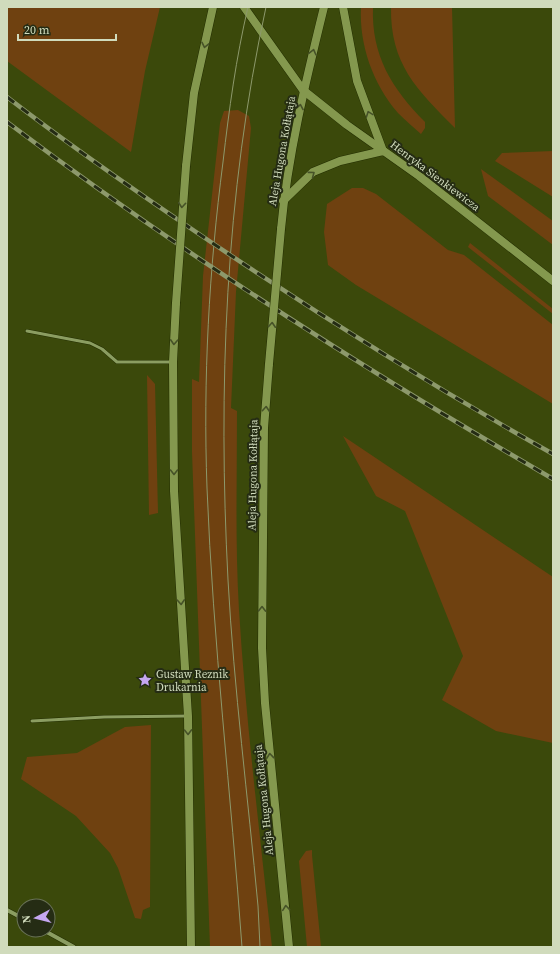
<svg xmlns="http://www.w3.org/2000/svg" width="560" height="954" font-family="'Source Serif 4',serif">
	<rect width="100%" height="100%" fill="#3b490b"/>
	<g fill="#6f4110">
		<path d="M 7,7 L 160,7 L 145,71 L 131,152 L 7,61 Z"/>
		<path d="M 361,7 L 373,7 C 371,55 392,89 425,122 L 425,128 L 421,134 C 413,127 405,120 398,113 C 373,84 359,45 361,7 Z"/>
		<path d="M 391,7 L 452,7 L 455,128 C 417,90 390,64 391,7 Z"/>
		<path d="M 238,110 L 249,116 L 251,128 L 236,292 L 231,408 L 237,411 C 237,477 235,544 239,610 C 246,723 260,835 272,947 L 210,947 L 192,452 L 192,379 L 199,382 L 203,276 L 220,123 L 224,111 Z"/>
		<path d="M 553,151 L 553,197 L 495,161 L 502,153 Z"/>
		<path d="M 481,169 L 553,221 L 553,245 L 488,196 Z"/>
		<path d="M 352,188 L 363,188 L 376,194 L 448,250 L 464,255 L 553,325 L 553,404 L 356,285 L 328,265 L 324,232 L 327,204 Z"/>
		<path d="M 470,243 L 553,309 L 553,314 L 468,247 Z"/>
		<path d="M 147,375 L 155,384 L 158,513 L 149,515 Z"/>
		<path d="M 343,436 L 553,577 L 553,743 L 496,731 L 442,700 L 463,656 L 405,511 L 376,496 Z"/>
		<path d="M 151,725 L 150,907 L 143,910 L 141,919 L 135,918 L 118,868 L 110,853 L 76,816 L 21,779 L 27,757 L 77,753 L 125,727 Z"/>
		<path d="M 312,850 L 312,855 L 321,947 L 307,947 L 299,861 L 306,851 Z"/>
	</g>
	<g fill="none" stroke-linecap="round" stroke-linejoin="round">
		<g stroke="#232e00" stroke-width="4">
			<g id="lane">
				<path d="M 27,331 L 90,343 L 102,349 L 117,362 L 172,362"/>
				<path d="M 32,721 L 104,717 L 188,716"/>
			</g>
		</g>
		<g stroke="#232e00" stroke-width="5">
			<g id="street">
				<path d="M 7,910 L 24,919"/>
				<path d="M 43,930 L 74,947"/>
			</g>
		</g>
		<g stroke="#232e00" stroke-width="9">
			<g id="secondary">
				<path d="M 244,7 L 303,90 L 347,125 L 419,176 L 553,281"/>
				<path d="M 343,7 L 357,81 L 383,151"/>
				<path d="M 186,166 L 194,93 L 213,7"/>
				<path d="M 283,201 L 313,172 L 340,161 L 383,151"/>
				<path d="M 281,229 C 288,154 306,80 324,7"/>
				<path d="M 176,303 L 173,362 L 174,491 L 188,716 L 191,947"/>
				<path d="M 269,364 L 264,428 L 262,648 L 265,703 L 289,947"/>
			</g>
		</g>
		<use href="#lane" stroke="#8b9d61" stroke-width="3"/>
		<use href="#street" stroke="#8b9d61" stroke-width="4"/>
		<use href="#secondary" stroke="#84984e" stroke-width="8"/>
		<g stroke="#8d996c" stroke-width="1">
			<path d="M 242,947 C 231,794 213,642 207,488 C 203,379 209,270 223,162 C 229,110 236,58 248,7"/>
			<path d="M 260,947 L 258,906 C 248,798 234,689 228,580 C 218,389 225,195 266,7"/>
		</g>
		<g stroke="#8d996c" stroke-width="4.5">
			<g id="rail">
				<path d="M 7,97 C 69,145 134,190 199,234 C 314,312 432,386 553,454"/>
				<path d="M 7,122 C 181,253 365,370 553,479"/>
			</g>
		</g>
		<use href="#rail" stroke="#252c14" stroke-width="3" stroke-dasharray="9" stroke-linecap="butt"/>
		<g stroke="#232e00" stroke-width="9" stroke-linecap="butt">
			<g id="secondary-bridge">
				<path d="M 176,303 L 186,166"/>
				<path d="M 269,364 L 281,229"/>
			</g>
		</g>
		<use href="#secondary-bridge" stroke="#84984e" stroke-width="8"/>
	</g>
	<defs><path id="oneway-chevron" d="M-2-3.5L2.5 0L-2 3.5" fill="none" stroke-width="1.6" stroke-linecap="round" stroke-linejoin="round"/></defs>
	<g stroke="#465228">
		<use href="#oneway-chevron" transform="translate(205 45) rotate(102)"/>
		<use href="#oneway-chevron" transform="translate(313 52) rotate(-76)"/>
		<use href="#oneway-chevron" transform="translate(300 107) rotate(-80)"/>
		<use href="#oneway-chevron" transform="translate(369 114) rotate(-110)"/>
		<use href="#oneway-chevron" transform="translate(312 174) rotate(-37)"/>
		<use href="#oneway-chevron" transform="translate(182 205) rotate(95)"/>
		<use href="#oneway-chevron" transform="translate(272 325) rotate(-86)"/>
		<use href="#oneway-chevron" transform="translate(174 342) rotate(93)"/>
		<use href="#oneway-chevron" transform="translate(266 409) rotate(-86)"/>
		<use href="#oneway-chevron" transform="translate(174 472) rotate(90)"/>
		<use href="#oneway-chevron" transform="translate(181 602) rotate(87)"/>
		<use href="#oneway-chevron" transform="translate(262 609) rotate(-89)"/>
		<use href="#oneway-chevron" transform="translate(188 732) rotate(89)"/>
		<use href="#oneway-chevron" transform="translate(270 756) rotate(-96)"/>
		<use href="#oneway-chevron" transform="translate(286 908) rotate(-96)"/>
	</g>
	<defs>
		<g id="sight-bare" transform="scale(1.08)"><path d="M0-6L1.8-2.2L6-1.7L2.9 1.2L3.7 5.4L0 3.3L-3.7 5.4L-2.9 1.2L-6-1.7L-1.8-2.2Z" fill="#c5a7f1" stroke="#252c14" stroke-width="2.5" paint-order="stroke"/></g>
	</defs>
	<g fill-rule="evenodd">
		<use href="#sight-bare" x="145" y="680"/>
	</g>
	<g text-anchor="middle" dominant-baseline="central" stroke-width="4" stroke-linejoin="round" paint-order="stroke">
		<g font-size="11" fill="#d0dbbc" stroke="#252c14">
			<text transform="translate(282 151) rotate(-80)">Aleja Hugona Kołłątaja</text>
			<text transform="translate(435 176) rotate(37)">Henryka Sienkiewicza</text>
			<text transform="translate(253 475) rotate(-89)">Aleja Hugona Kołłątaja</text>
			<text transform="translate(264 800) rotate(-96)">Aleja Hugona Kołłątaja</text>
		</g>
		<g font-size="11" fill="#d0dbbc" stroke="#252c14" text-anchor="start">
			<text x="156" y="674">Gustaw Reznik<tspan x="156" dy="13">Drukarnia</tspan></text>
		</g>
	</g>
	<rect width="560" height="954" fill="none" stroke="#d0dbbc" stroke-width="16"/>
	<g transform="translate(36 918) rotate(263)"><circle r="19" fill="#252c14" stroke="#697257"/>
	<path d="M0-3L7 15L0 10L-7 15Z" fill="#c5a7f1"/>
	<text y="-6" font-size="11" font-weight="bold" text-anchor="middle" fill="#d0dbbc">N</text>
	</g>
	<path d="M18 34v6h98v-6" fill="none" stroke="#d0dbbc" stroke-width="2"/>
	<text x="24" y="34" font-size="12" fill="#d0dbbc" stroke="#252c14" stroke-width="3" paint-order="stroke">20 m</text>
</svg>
